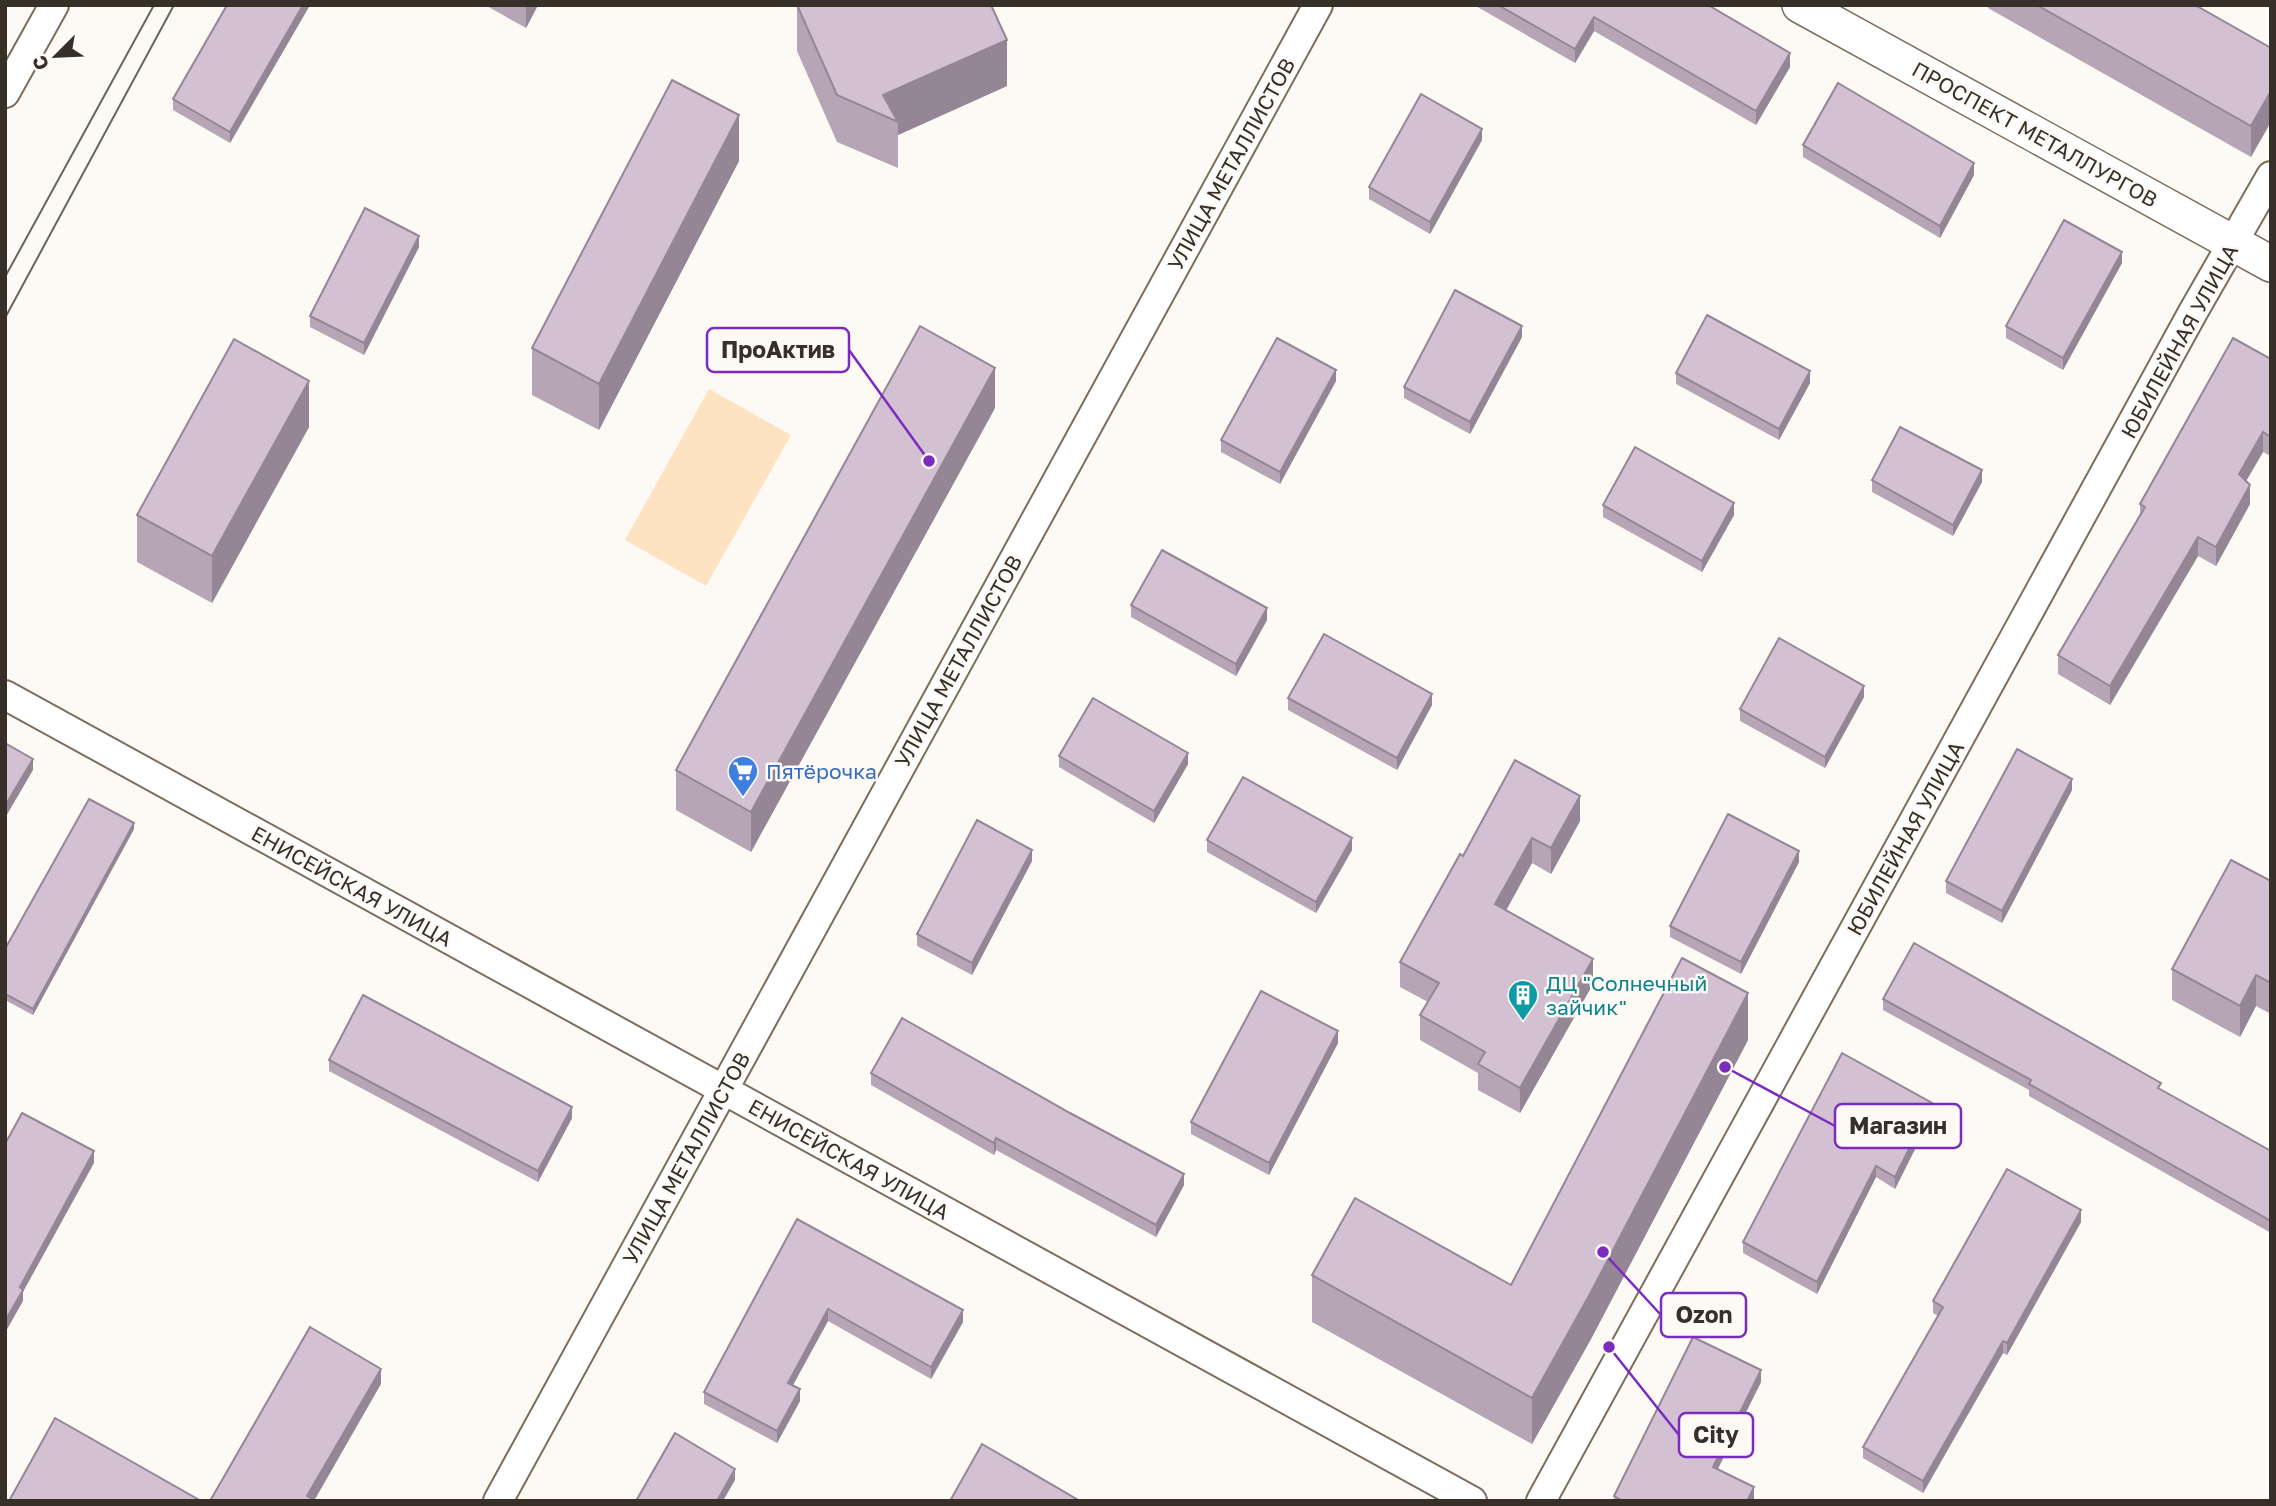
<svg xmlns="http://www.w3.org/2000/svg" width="2276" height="1506" font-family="'Golos Text',sans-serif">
	<rect width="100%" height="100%" fill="#fdf9f5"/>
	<path fill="#fee3c2" d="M 709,389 L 791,435 L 706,586 L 625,540 Z"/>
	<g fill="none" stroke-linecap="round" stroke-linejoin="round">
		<g stroke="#7d6e5c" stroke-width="32">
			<g id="minor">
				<path d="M 5,93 L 54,5"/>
				<path d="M 5,695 L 1472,1501"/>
				<path d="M 498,1501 L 1318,5"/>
				<path d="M 1541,1501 L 2193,312 L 2271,176"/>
			</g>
		</g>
		<g stroke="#7d6e5c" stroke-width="38">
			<path id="tertiary" d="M 1800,5 L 2271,264"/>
		</g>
		<use href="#minor" stroke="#fff" stroke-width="28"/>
		<use href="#tertiary" stroke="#fff" stroke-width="35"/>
		<g stroke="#6b655e" stroke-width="2">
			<path d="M 5,277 L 154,5"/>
			<path d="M 5,318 L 174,5"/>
		</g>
	</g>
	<g fill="#b5a5b5">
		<path d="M 310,5 L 230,143 L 173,110 L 173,99 Z"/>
		<path d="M 485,5 L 538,5 L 526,28 Z"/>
		<path d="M 797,5 L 1007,86 L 898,135 L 898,168 L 837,142 L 797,51 Z"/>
		<path d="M 1474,5 L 1708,5 L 1790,67 L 1756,125 L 1594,31 L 1575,63 Z"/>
		<path d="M 1988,5 L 2195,5 L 2271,48 L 2251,157 L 1988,8 Z"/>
		<path d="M 1482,140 L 1430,234 L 1369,199 L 1369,187 Z"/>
		<path d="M 1803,145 L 1974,175 L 1940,238 L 1803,157 Z"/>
		<path d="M 739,161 L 599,430 L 532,395 L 532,348 Z"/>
		<path d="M 419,247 L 364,355 L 310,327 L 310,316 Z"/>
		<path d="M 2122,263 L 2063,370 L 2006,338 L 2006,326 Z"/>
		<path d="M 1522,337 L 1470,434 L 1404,398 L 1404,387 Z"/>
		<path d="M 2271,359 L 2271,456 L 2263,452 L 2246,481 L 2250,504 L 2216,566 L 2198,556 L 2110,705 L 2058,674 L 2058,655 L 2140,514 L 2140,504 Z"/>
		<path d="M 1676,373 L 1810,383 L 1779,440 L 1676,384 Z"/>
		<path d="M 1336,381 L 1280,484 L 1221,452 L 1221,440 Z"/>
		<path d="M 995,408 L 751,852 L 676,810 L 676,770 Z"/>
		<path d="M 309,427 L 212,603 L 137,562 L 137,515 Z"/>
		<path d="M 1872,480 L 1982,482 L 1953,536 L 1872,492 Z"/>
		<path d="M 1603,505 L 1734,515 L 1702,572 L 1603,517 Z"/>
		<path d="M 1131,605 L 1267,620 L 1236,676 L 1131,617 Z"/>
		<path d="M 1864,697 L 1825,768 L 1740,721 L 1740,709 Z"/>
		<path d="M 1288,698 L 1432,705 L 1397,770 L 1288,710 Z"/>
		<path d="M 1059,756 L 1188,764 L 1154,823 L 1059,767 Z"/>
		<path d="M 2072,790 L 2002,923 L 1946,893 L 1946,881 Z"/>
		<path d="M 1580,821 L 1551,874 L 1532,863 L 1506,911 L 1593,984 L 1520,1113 L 1478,1090 L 1478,1073 L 1420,1040 L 1420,1015 L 1428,1002 L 1400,987 L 1400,962 L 1463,856 Z"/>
		<path d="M 134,829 L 33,1015 L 5,1000 L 5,949 Z"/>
		<path d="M 1207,840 L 1352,850 L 1316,913 L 1207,852 Z"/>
		<path d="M 1032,861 L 972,975 L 917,946 L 917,934 Z"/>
		<path d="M 1799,862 L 1741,974 L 1670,937 L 1670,926 Z"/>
		<path d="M 2271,881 L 2271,1014 L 2256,1006 L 2240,1037 L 2172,1000 L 2172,969 Z"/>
		<path d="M 1883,999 L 2161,1090 L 2271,1151 L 2271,1233 L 2029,1096 L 2029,1090 L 1883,1010 Z"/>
		<path d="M 1748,1040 L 1591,1339 L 1532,1444 L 1312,1322 L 1312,1275 L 1511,1285 Z"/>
		<path d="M 1338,1043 L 1269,1175 L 1191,1134 L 1191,1122 Z"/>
		<path d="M 329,1060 L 572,1118 L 538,1182 L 329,1071 Z"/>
		<path d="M 871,1073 L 1184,1185 L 1156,1237 L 996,1150 L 994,1155 L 871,1085 Z"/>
		<path d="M 1932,1115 L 1895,1189 L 1876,1177 L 1817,1294 L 1743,1253 L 1743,1242 Z"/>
		<path d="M 797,1219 L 963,1322 L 931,1379 L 828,1321 L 793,1385 L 800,1401 L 777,1443 L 704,1404 L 704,1392 Z"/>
		<path d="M 2081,1222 L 2007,1355 L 2003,1353 L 1923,1493 L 1863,1458 L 1863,1447 L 1938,1316 L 1933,1313 L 1933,1301 Z"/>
		<path d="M 1761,1382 L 1718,1469 L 1754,1499 L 1753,1501 L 1614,1501 L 1614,1496 Z"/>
	</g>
	<g fill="#948694">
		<path d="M 303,5 L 310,5 L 230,143 L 230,132 Z"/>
		<path d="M 526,5 L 538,5 L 526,28 Z"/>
		<path d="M 1594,17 L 1594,31 L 1575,63 L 1575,49 Z"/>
		<path d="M 1007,40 L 1007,86 L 898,135 L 898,122 L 883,95 Z"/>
		<path d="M 1790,53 L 1790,67 L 1756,125 L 1756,111 Z"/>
		<path d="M 2271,91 L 2271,122 L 2251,157 L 2251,126 Z"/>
		<path d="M 739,115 L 739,161 L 599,430 L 599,384 Z"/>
		<path d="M 1482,129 L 1482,140 L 1430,234 L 1430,222 Z"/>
		<path d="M 1974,163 L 1974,175 L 1940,238 L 1940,226 Z"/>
		<path d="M 419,236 L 419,247 L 364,355 L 364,343 Z"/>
		<path d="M 2122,252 L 2122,263 L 2063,370 L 2063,358 Z"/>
		<path d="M 1522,326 L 1522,337 L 1470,434 L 1470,422 Z"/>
		<path d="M 995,368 L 995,408 L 751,852 L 751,812 Z"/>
		<path d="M 1336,370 L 1336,381 L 1280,484 L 1280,472 Z"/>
		<path d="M 1810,371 L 1810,383 L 1779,440 L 1779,429 Z"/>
		<path d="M 309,381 L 309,427 L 212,603 L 212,556 Z"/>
		<path d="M 2263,432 L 2263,452 L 2239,493 L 2239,474 Z"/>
		<path d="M 1982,470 L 1982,482 L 1953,536 L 1953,525 Z"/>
		<path d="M 2250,485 L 2250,504 L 2216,566 L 2216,547 Z"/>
		<path d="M 1734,503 L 1734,515 L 1702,572 L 1702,561 Z"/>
		<path d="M 2198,537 L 2198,556 L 2110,705 L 2110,686 Z"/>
		<path d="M 1267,608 L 1267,620 L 1236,676 L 1236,664 Z"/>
		<path d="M 1864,686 L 1864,697 L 1825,768 L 1825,757 Z"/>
		<path d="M 1432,694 L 1432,705 L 1397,770 L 1397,758 Z"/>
		<path d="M 1188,753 L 1188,764 L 1154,823 L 1154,811 Z"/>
		<path d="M 33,759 L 33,770 L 5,818 L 5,806 Z"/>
		<path d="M 2072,779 L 2072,790 L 2002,923 L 2002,911 Z"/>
		<path d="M 1580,796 L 1580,821 L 1551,874 L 1551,848 Z"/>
		<path d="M 134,823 L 134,829 L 33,1015 L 33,1009 Z"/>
		<path d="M 1352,838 L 1352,850 L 1316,913 L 1316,902 Z"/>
		<path d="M 1532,838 L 1532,863 L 1495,930 L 1495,904 Z"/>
		<path d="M 1032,850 L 1032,861 L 972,975 L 972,963 Z"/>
		<path d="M 1799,851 L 1799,862 L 1741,974 L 1741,962 Z"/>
		<path d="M 1593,959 L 1593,984 L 1520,1113 L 1520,1088 Z"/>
		<path d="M 2256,975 L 2256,1006 L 2240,1037 L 2240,1006 Z"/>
		<path d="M 1748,993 L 1748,1040 L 1591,1339 L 1532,1444 L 1532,1398 Z"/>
		<path d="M 1338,1031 L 1338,1043 L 1269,1175 L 1269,1163 Z"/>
		<path d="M 1932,1103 L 1932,1115 L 1895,1189 L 1895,1177 Z"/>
		<path d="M 572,1107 L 572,1118 L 538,1182 L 538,1171 Z"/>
		<path d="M 996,1138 L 996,1150 L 994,1155 L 994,1143 Z"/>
		<path d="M 94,1151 L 94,1163 L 23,1292 L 23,1301 L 5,1333 L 5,1321 L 20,1287 Z"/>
		<path d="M 1876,1166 L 1876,1177 L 1817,1294 L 1817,1282 Z"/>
		<path d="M 1184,1174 L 1184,1185 L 1156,1237 L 1156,1225 Z"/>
		<path d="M 2081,1210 L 2081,1222 L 2007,1355 L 2007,1343 Z"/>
		<path d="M 828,1309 L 828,1321 L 788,1394 L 788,1383 Z"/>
		<path d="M 963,1310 L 963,1322 L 931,1379 L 931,1367 Z"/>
		<path d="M 2003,1341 L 2003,1353 L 1923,1493 L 1923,1481 Z"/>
		<path d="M 381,1369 L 381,1384 L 314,1501 L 307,1496 Z"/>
		<path d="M 1761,1370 L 1761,1382 L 1713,1478 L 1713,1467 Z"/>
		<path d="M 800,1389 L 800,1401 L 777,1443 L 777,1431 Z"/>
		<path d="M 735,1469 L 735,1480 L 723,1501 L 717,1501 Z"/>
		<path d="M 1754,1487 L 1754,1499 L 1753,1501 L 1747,1501 Z"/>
	</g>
	<g fill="#d3c0d3" stroke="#948694" stroke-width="2">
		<path d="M 227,5 L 303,5 L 230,132 L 173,99 Z"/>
		<path d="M 797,5 L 991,5 L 1007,40 L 883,95 L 898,122 L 837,95 Z"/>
		<path d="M 1498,5 L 1708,5 L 1790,53 L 1756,111 L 1594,17 L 1575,49 Z"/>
		<path d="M 2037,5 L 2195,5 L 2271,48 L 2271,91 L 2251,126 Z"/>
		<path d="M 672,80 L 739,115 L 599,384 L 532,348 Z"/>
		<path d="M 1838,83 L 1974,163 L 1940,226 L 1803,145 Z"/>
		<path d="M 1421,94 L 1482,129 L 1430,222 L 1369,187 Z"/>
		<path d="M 365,208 L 419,236 L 364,343 L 310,316 Z"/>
		<path d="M 2064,220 L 2122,252 L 2063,358 L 2006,326 Z"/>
		<path d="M 1455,290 L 1522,326 L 1470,422 L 1404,387 Z"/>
		<path d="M 1707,315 L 1810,371 L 1779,429 L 1676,373 Z"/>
		<path d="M 920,326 L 995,368 L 751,812 L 676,770 Z"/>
		<path d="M 1277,338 L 1336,370 L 1280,472 L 1221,440 Z"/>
		<path d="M 2233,338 L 2271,359 L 2271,437 L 2263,432 L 2239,474 L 2250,485 L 2216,547 L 2198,537 L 2110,686 L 2058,655 L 2145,507 L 2140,504 Z"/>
		<path d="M 234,339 L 309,381 L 212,556 L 137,515 Z"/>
		<path d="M 1900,427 L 1982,470 L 1953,525 L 1872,480 Z"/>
		<path d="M 1635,447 L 1734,503 L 1702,561 L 1603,505 Z"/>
		<path d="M 1162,550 L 1267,608 L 1236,664 L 1131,605 Z"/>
		<path d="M 1324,634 L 1432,694 L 1397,758 L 1288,698 Z"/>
		<path d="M 1779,638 L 1864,686 L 1825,757 L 1740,709 Z"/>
		<path d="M 1093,698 L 1188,753 L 1154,811 L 1059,756 Z"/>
		<path d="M 5,743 L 33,759 L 5,806 Z"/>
		<path d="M 2017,749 L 2072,779 L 2002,911 L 1946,881 Z"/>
		<path d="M 1515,760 L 1580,796 L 1551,848 L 1532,838 L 1495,904 L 1593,959 L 1520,1088 L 1478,1064 L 1485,1052 L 1420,1015 L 1439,983 L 1400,962 L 1460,854 L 1463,856 Z"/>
		<path d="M 1243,777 L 1352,838 L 1316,902 L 1207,840 Z"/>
		<path d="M 89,799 L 134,823 L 33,1009 L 5,994 L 5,949 Z"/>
		<path d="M 1728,814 L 1799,851 L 1741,962 L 1670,926 Z"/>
		<path d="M 977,820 L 1032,850 L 972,963 L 917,934 Z"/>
		<path d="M 2231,860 L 2271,881 L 2271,983 L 2256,975 L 2240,1006 L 2172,969 Z"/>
		<path d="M 1914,943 L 2161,1083 L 2158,1088 L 2271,1151 L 2271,1221 L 2029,1084 L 2031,1080 L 1883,999 Z"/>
		<path d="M 1682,958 L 1748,993 L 1591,1292 L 1532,1398 L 1312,1275 L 1355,1198 L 1511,1285 Z"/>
		<path d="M 1261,991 L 1338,1031 L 1269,1163 L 1191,1122 Z"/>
		<path d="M 363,995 L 572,1107 L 538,1171 L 329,1060 Z"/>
		<path d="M 902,1018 L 1070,1113 L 1184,1174 L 1156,1225 L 996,1138 L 994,1143 L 871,1073 Z"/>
		<path d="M 1842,1053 L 1932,1103 L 1895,1177 L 1876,1166 L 1817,1282 L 1743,1242 Z"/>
		<path d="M 22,1113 L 94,1151 L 20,1287 L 23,1290 L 5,1321 L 5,1144 Z"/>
		<path d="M 2007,1169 L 2081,1210 L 2007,1343 L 2003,1341 L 1923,1481 L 1863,1447 L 1943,1307 L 1933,1301 Z"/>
		<path d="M 797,1219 L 963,1310 L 931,1367 L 828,1309 L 788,1383 L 800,1389 L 777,1431 L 704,1392 Z"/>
		<path d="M 310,1327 L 381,1369 L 307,1496 L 315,1501 L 210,1501 Z"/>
		<path d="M 1693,1337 L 1761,1370 L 1713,1467 L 1754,1487 L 1747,1501 L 1623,1501 L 1614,1496 Z"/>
		<path d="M 55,1418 L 201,1501 L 9,1501 Z"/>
		<path d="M 675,1433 L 735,1469 L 717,1501 L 636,1501 Z"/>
		<path d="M 982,1444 L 1080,1501 L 950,1501 Z"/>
	</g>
	<defs>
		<g id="supermarket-pin" transform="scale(1.575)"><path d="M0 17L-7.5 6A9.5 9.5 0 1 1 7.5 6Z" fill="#3f7fe0" stroke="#fdf9f5"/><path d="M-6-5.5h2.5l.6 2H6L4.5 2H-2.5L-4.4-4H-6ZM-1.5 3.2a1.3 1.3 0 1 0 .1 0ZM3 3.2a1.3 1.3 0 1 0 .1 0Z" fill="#fff"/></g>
		<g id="building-pin" transform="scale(1.575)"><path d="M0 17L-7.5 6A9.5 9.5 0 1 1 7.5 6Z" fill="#0f9aa8" stroke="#fdf9f5"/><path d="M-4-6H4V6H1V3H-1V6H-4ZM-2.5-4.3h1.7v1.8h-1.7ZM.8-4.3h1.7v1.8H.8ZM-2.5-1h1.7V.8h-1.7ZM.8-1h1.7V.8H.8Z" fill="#fff"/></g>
	</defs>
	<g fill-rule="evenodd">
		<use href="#supermarket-pin" x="743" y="771"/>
		<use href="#building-pin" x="1523" y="995"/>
	</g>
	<g text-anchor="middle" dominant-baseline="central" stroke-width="5" stroke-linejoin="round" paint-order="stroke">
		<g font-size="21" fill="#373028" stroke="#fdf9f5">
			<text transform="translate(2035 134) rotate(29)">ПРОСПЕКТ МЕТАЛЛУРГОВ</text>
			<text transform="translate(1231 164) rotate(-61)">УЛИЦА МЕТАЛЛИСТОВ</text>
			<text transform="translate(2179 341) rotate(-61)">ЮБИЛЕЙНАЯ УЛИЦА</text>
			<text transform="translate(958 661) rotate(-61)">УЛИЦА МЕТАЛЛИСТОВ</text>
			<text transform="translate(1905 838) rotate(-61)">ЮБИЛЕЙНАЯ УЛИЦА</text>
			<text transform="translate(352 886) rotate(29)">ЕНИСЕЙСКАЯ УЛИЦА</text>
			<text transform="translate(686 1158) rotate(-61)">УЛИЦА МЕТАЛЛИСТОВ</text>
			<text transform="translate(849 1159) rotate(29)">ЕНИСЕЙСКАЯ УЛИЦА</text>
		</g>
		<g font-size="21" fill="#366cbe" stroke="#fdf9f5" text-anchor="start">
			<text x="766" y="771">Пятёрочка</text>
		</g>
		<g font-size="21" fill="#0d838f" stroke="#fdf9f5" text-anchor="start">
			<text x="1546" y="983">ДЦ "Солнечный<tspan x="1546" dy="24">зайчик"</tspan></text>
		</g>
	</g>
	<path fill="none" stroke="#7b2cbf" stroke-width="2.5" d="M929 461L849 350M1725 1067L1835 1126M1603 1252L1661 1315M1609 1347L1679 1435"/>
	<g fill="#7b2cbf" stroke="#fdf9f5" stroke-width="2.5">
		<circle cx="929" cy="461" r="7"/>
		<circle cx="1725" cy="1067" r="7"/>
		<circle cx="1603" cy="1252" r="7"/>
		<circle cx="1609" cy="1347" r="7"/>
	</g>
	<g fill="#fdf9f5" stroke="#7b2cbf" stroke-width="2.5">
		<rect x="707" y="328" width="142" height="44" rx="7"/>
		<rect x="1835" y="1104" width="126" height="44" rx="7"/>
		<rect x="1661" y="1293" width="85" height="44" rx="7"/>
		<rect x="1679" y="1413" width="74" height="44" rx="7"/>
	</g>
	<g font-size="23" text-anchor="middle" font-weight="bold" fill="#373028">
		<text x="778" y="358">ПроАктив</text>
		<text x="1898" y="1134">Магазин</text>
		<text x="1704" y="1323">Ozon</text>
		<text x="1716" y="1443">City</text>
	</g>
	<rect width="2276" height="1506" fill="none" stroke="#373028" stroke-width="14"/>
	<g transform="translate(56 56) rotate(246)" stroke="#fdf9f5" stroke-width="5" paint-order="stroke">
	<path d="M0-5L12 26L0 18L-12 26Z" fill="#373028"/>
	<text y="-10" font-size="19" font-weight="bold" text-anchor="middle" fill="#373028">С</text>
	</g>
</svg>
